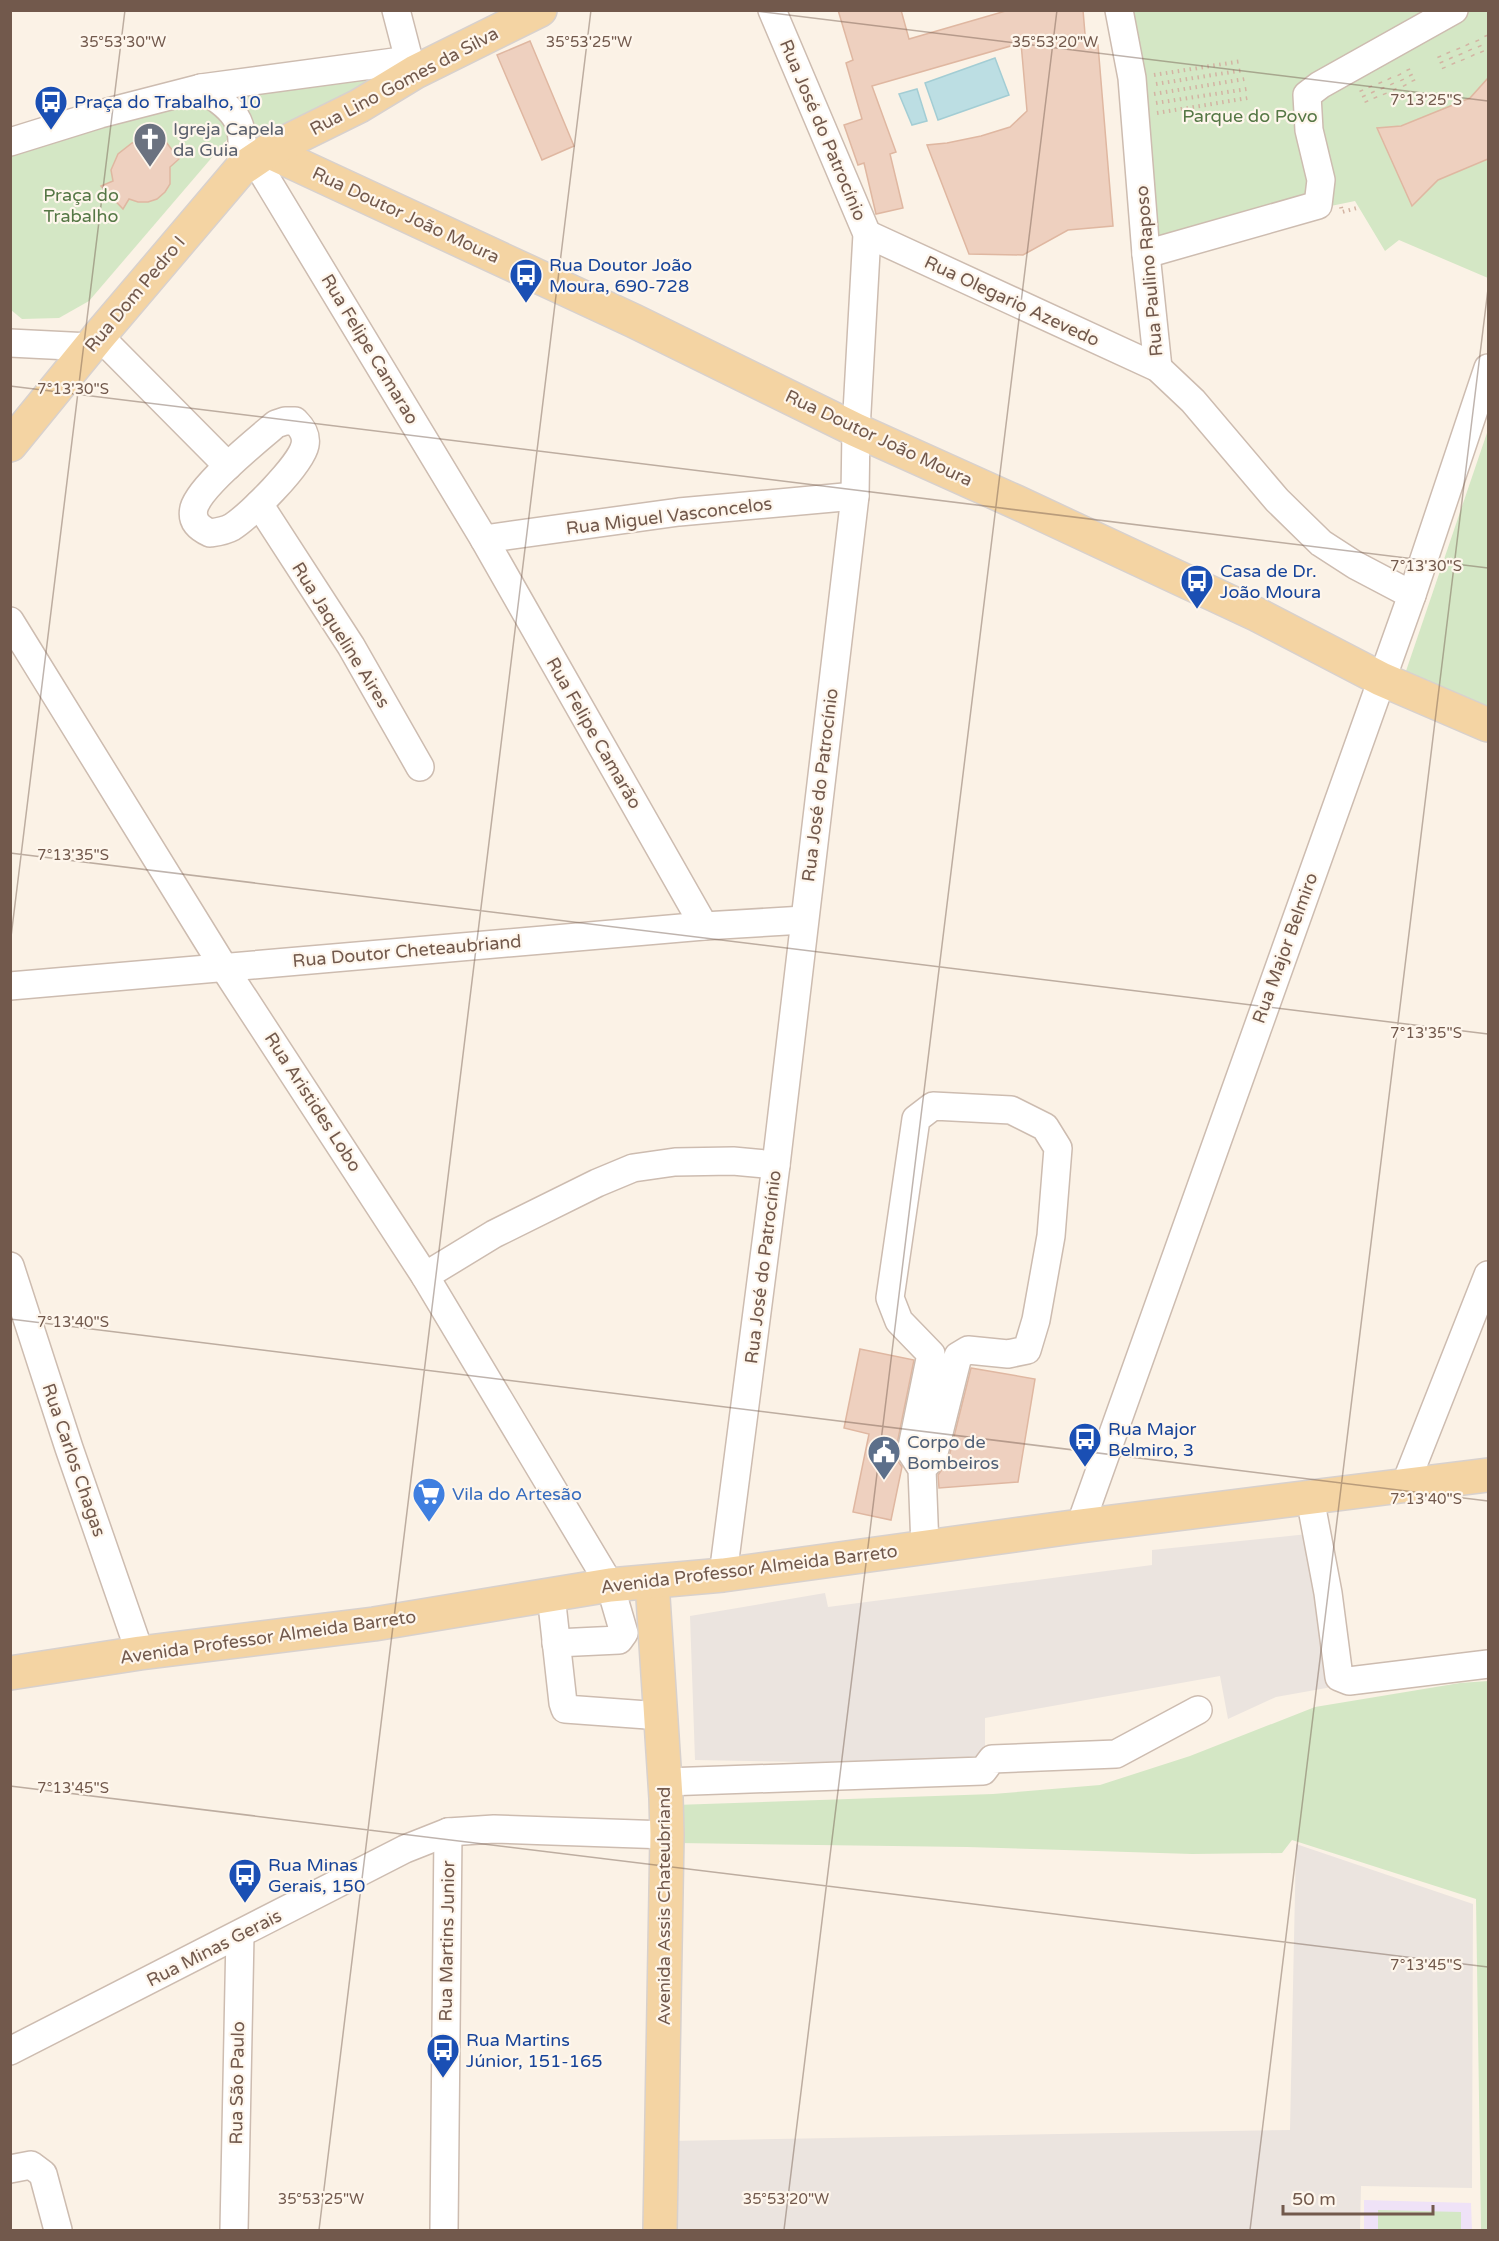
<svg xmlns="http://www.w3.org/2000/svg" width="1499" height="2241" font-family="'Varela Round',sans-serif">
	<rect width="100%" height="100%" fill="#fbf2e6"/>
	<g fill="#ebe4df">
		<path d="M 1308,1534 L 1332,1687 L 1276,1697 L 1228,1719 L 1220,1676 L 985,1718 L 985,1765 L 695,1760 L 690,1616 L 825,1593 L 828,1607 L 1152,1565 L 1152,1550 Z"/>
		<path d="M 1296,1844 L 1473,1904 L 1472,2188 L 1361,2186 L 1360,2230 L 671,2230 L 670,2141 L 1290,2130 Z"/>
	</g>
	<path fill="#efe2f7" d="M 1364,2200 L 1471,2203 L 1472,2230 L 1364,2230 Z"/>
	<g fill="#d4e7c5">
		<path d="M 1129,11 L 1488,11 L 1488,278 L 1399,240 L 1385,251 L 1355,201 L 1152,243 Z"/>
		<path d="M 397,76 L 253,143 L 221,94 Z"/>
		<path d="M 207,97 L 232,134 L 89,301 L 59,318 L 22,319 L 11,310 L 10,153 Z"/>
		<path d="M 1488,430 L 1488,708 L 1406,671 Z"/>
		<path d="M 1488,1681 L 1488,2230 L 1481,2230 L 1476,1899 L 1292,1840 L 1282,1853 L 1192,1854 L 967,1847 L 678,1843 L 675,1805 L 993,1794 L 1100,1785 L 1190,1756 L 1315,1707 L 1460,1683 Z"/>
		<path d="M 1378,2210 L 1461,2212 L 1461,2230 L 1378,2230 Z"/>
	</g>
	<g fill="#bcdee3" stroke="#a3cdd4" stroke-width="1.5">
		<path d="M 995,58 L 1009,95 L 938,120 L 925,83 Z"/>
		<path d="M 917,89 L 927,121 L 912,125 L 899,94 Z"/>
	</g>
	<g fill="#eed0bf" stroke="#dfb7a1" stroke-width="1.5">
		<path d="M 838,10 L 901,10 L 909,39 L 1009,10 L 1083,10 L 1086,46 L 1098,45 L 1113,226 L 1068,230 L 1023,255 L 969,254 L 927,145 L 947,143 L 981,136 L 1010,127 L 1027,111 L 1021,43 L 872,86 L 896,152 L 890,154 L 903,208 L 876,214 L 864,163 L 858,165 L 844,125 L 862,119 L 846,63 L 853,60 Z"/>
		<path d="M 530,41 L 574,146 L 542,160 L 497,55 Z"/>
		<path d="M 1488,78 L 1488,159 L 1438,180 L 1412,206 L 1377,128 L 1401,126 L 1470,98 Z"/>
		<path d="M 142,142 L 152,144 L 161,148 L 166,142 L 179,159 L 170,167 L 170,184 L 165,192 L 157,199 L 148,202 L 138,202 L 129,199 L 123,209 L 101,186 L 113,181 L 111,170 L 118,154 L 132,143 Z"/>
		<path d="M 860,1349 L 914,1360 L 896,1449 L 897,1460 L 902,1467 L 891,1520 L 853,1512 L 869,1434 L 844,1428 Z"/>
		<path d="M 971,1368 L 1035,1379 L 1018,1482 L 939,1488 L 938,1475 L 948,1461 Z"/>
	</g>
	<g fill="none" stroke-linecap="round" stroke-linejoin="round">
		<g stroke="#cdbcb0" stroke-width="30">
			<g id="minor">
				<path d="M 396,10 L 409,60 L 415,72"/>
				<path d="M 1119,10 L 1132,78 L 1146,254 L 1158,368"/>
				<path d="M 201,88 C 241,113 246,124 240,170"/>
				<path d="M 10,142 L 100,114 L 201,88 L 409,60"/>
				<path d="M 255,160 L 484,539 L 704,926"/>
				<path d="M 867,234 L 1158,368 L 1193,401 L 1277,500 L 1321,543 L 1355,565 L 1412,595"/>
				<path d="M 1146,254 L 1318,205 L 1321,180 L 1309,130 L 1307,95 L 1320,85 L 1454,10"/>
				<path d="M 99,336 L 228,466"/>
				<path d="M 10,343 L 90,347"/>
				<path d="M 285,421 L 295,421 C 302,428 307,435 305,445 C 301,465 249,516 232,527 C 225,531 217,532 210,533 C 199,528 191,521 194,508 C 200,486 257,440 276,424 Z"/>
				<path d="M 259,504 L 351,646 L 420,767"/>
				<path d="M 484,539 L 679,512 L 855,496"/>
				<path d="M 10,621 L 223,966 L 425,1276 L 610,1585 L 624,1633 L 619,1640 L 556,1643"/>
				<path d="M 10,986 L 704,926 L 804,920"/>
				<path d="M 10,1266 L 69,1448 L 140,1653"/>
				<path d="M 425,1276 L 494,1234 L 597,1183 L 633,1168 L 675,1162 L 733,1161 L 776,1165"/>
				<path d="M 922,1469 L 933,1457 L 958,1356 L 968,1350 L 1008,1354 L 1027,1350 L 1036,1320 L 1051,1236 L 1058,1148 L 1045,1127 L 1011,1110 L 933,1106 L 916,1119 L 890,1298 L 899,1321 L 931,1354 L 911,1452 L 922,1469 L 925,1547"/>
				<path d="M 1405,1485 L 1488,1275"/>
				<path d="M 1310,1498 L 1328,1593 L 1339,1677 L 1349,1681 L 1488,1664"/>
				<path d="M 1080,1526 L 1412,595 L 1488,368"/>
				<path d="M 723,1575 L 776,1165 L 855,496 L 856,430 L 867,234 L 772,10"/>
				<path d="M 551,1595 L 563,1703 L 565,1709 L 661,1716"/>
				<path d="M 665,1782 L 983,1771 L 992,1759 L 1116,1754 L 1198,1710"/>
				<path d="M 10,2051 L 405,1849 L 448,1832 L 494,1829 L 667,1835"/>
				<path d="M 10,2169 L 31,2165 L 43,2174 L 58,2230"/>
				<path d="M 234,2230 L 240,1935"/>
				<path d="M 444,2230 L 448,1832"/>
			</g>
		</g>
		<g stroke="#d8d1cd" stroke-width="36">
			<g id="major">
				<path d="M 268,151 L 634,321 L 856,430 L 1016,502 L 1258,615 L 1381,679 L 1488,725"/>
				<path d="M 10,445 L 99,336 L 240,170 L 268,151 L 359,106 L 415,72 L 540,10"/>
				<path d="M 652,1582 L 666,1798 L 667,1835 L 660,2230"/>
				<path d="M 10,1673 L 140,1653 L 374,1624 L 610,1585 L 723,1575 L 1080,1526 L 1488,1475"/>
			</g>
		</g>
		<g stroke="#d3b4a3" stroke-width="4" stroke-dasharray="1.5 4.5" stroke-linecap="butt">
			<path d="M 1486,35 L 1488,40"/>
			<path d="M 1477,40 L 1483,54"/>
			<path d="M 1467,44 L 1474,58"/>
			<path d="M 1458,48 L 1464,63"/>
			<path d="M 1448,52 L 1455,67"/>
			<path d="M 1439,56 L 1445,71"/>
			<path d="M 1408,69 L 1415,84"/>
			<path d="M 1399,74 L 1406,88"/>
			<path d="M 1154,75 L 1242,61"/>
			<path d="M 1389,78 L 1396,92"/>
			<path d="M 1380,82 L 1386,97"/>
			<path d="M 1156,84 L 1244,70"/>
			<path d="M 1370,86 L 1377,101"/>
			<path d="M 1361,90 L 1368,105"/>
			<path d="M 1154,94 L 1245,79"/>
			<path d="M 1156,103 L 1247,89"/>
			<path d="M 1157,113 L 1248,98"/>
			<path d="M 1341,207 L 1342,212 L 1357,208"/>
		</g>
		<use href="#minor" stroke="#fff" stroke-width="27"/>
		<use href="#major" stroke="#f4d4a3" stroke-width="33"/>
	</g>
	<path fill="none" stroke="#72594c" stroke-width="1.5" stroke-opacity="0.45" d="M 748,10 L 1488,101M 10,386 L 1488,568M 10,853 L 1488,1034M 10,945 L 125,10M 10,1319 L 1488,1501M 10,1786 L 1488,1967M 319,2230 L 591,10M 784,2230 L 1057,10M 1250,2230 L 1488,289"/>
	<defs>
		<g id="bus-pin" transform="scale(1.725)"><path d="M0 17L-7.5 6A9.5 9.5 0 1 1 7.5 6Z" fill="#1a4fb4" stroke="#fef6ec"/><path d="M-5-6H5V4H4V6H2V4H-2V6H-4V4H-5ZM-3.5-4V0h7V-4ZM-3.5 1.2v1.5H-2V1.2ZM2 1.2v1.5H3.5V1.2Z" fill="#fff"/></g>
		<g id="church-pin" transform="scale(1.725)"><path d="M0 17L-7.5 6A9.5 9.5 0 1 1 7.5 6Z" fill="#6b7280" stroke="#fef6ec"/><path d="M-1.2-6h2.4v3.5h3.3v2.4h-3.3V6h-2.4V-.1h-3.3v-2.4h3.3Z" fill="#fff"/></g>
		<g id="civic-pin" transform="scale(1.725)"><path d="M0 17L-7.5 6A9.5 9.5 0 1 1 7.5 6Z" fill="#5c6f8a" stroke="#fef6ec"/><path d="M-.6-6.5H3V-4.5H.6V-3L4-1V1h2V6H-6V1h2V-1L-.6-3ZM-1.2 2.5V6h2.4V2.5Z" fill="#fff"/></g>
		<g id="supermarket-pin" transform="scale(1.725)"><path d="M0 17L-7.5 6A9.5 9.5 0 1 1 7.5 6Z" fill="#3f7fe0" stroke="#fef6ec"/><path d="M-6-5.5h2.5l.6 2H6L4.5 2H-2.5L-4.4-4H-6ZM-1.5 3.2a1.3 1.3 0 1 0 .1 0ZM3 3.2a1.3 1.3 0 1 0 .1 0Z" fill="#fff"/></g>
	</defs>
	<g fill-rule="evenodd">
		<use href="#bus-pin" x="51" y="102"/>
		<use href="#church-pin" x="150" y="139"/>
		<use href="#bus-pin" x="526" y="275"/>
		<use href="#bus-pin" x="1197" y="581"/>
		<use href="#bus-pin" x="1085" y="1439"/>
		<use href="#civic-pin" x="884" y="1452"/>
		<use href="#supermarket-pin" x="429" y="1494"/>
		<use href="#bus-pin" x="245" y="1875"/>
		<use href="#bus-pin" x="443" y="2050"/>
	</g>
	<g text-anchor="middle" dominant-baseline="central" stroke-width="4.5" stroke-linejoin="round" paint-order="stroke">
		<g font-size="18" fill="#72594c" stroke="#fef6ec">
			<text transform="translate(404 81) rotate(-28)">Rua Lino Gomes da Silva</text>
			<text transform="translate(823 130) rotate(67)">Rua José do Patrocínio</text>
			<text transform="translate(406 215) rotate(25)">Rua Doutor João Moura</text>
			<text transform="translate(1149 271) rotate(-95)">Rua Paulino Raposo</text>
			<text transform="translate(135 294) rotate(-50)">Rua Dom Pedro I</text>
			<text transform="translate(1012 301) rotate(25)">Rua Olegario Azevedo</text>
			<text transform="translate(370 349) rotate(59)">Rua Felipe Camarao</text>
			<text transform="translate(879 438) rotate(25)">Rua Doutor João Moura</text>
			<text transform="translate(669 516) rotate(-7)">Rua Miguel Vasconcelos</text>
			<text transform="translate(341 635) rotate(58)">Rua Jaqueline Aires</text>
			<text transform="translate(594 733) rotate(60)">Rua Felipe Camarão</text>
			<text transform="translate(820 785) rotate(-83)">Rua José do Patrocínio</text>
			<text transform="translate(1285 948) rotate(-70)">Rua Major Belmiro</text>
			<text transform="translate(407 951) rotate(-5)">Rua Doutor Cheteaubriand</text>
			<text transform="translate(313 1102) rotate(57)">Rua Aristides Lobo</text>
			<text transform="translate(763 1267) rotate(-83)">Rua José do Patrocínio</text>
			<text transform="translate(74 1460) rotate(71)">Rua Carlos Chagas</text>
			<text transform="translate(749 1569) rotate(-7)">Avenida Professor Almeida Barreto</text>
			<text transform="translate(268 1637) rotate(-8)">Avenida Professor Almeida Barreto</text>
			<text transform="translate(664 1906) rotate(-90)">Avenida Assis Chateubriand</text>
			<text transform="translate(447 1941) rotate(-89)">Rua Martins Junior</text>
			<text transform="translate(214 1948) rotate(-27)">Rua Minas Gerais</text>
			<text transform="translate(237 2083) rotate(-89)">Rua São Paulo</text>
		</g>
		<g font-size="18" fill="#164399" stroke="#fef6ec" text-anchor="start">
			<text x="74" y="102">Praça do Trabalho, 10</text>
			<text x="549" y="265">Rua Doutor João<tspan x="549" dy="21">Moura, 690-728</tspan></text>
			<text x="1220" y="571">Casa de Dr.<tspan x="1220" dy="21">João Moura</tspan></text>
			<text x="1108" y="1429">Rua Major<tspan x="1108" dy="21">Belmiro, 3</tspan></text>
			<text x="268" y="1865">Rua Minas<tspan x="268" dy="21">Gerais, 150</tspan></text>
			<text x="466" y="2040">Rua Martins<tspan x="466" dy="21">Júnior, 151-165</tspan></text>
		</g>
		<g font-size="18" fill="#557745" stroke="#fef6ec">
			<text x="1250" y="116">Parque do Povo</text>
			<text x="81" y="195">Praça do<tspan x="81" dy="21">Trabalho</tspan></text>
		</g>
		<g font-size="18" fill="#5b616d" stroke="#fef6ec" text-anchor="start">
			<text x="173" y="129">Igreja Capela<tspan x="173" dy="21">da Guia</tspan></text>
		</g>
		<g font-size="18" fill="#4e5e75" stroke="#fef6ec" text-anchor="start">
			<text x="907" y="1442">Corpo de<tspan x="907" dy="21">Bombeiros</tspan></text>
		</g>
		<g font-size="18" fill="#366cbe" stroke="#fef6ec" text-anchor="start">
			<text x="452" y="1494">Vila do Artesão</text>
		</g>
	</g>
	<g font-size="15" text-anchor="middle" fill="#72594c" stroke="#fef6ec" stroke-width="4.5" stroke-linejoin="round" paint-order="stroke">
		<text x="123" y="47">35°53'30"W</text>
		<text x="589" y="47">35°53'25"W</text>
		<text x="1055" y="47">35°53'20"W</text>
		<text x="1426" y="105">7°13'25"S</text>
		<text x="73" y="394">7°13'30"S</text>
		<text x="1426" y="571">7°13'30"S</text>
		<text x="73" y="860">7°13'35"S</text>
		<text x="1426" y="1038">7°13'35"S</text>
		<text x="73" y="1327">7°13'40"S</text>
		<text x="1426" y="1504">7°13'40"S</text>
		<text x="73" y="1793">7°13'45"S</text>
		<text x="1426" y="1970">7°13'45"S</text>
		<text x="321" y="2204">35°53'25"W</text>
		<text x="786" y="2204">35°53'20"W</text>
	</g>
	<rect width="1499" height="2241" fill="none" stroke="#72594c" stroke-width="24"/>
	<path d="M1283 2205v9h150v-9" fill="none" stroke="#72594c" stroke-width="3"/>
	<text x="1292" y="2205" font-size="18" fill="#72594c" stroke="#fef6ec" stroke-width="4.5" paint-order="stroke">50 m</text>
</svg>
